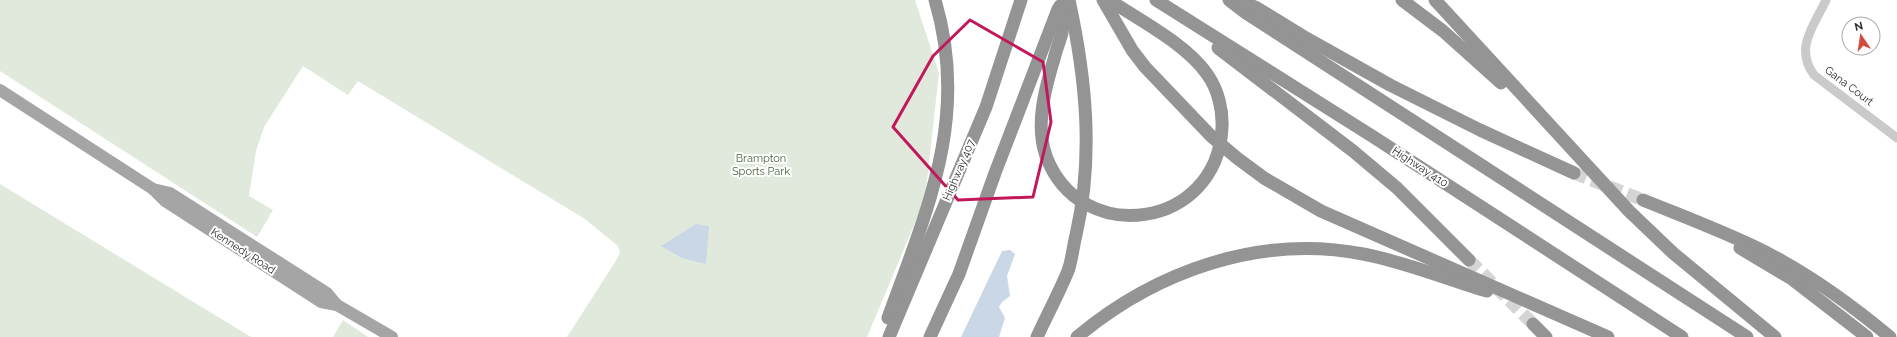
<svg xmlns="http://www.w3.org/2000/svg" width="1897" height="337" font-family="Raleway,sans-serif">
	<rect width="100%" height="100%" fill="#fff"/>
	<g fill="#e1e9dc">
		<path d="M 0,0 L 915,0 L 939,73 L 925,199 L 867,337 L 567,337 L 617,259 L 620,252 L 618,246 L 585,219 L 358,81 L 348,95 L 303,66 L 264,127 L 256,151 L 249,196 L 273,210 L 257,237 L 0,71 Z"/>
		<path d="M 0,184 L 251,337 L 0,337 Z"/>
		<path d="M 343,320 L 368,337 L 333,337 Z"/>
	</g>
	<g fill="#cad7e7">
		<path d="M 696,224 L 709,226 L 706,264 L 682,258 L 661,246 Z"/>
		<path d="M 1010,250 L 1015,254 L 1007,276 L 1010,296 L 1002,302 L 999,307 L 1005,318 L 999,337 L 961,337 L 1002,251 Z"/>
	</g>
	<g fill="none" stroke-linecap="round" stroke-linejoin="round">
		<g stroke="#d5d5d5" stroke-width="13" stroke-dasharray="13 6" stroke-linecap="butt">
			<path d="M 1574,173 L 1643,200"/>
			<path d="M 1469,260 L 1533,324"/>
		</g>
		<path stroke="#cacaca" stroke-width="9" d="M 1826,0 C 1814,26 1794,48 1814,75 L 1897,138"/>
		<g stroke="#a5a5a5" stroke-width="12">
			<path d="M 0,90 L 153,189 L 165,201 L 321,302 L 337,305"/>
			<path d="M 153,189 L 170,193 L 327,293 L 337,305 L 392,337"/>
		</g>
		<g stroke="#949494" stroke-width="13">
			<path d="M 1103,0 L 1132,50 L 1145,67 L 1211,136 L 1237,158 L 1264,178 L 1321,211 L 1608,337"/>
			<path d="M 1156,0 L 1372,136 L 1682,337"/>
			<path d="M 1229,0 L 1246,13 L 1747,337"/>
			<path d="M 1239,0 L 1257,8 L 1306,38 L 1390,85 L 1480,130 L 1574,173"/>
			<path d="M 1402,0 L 1443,31 L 1501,83"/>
			<path d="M 1435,0 L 1629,211 L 1673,253 L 1775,337"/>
			<path d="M 1060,6 C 1061,14 1063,24 1062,33 C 1060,41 1056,50 1054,59 C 1045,89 1035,125 1046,156 C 1080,248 1217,229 1222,128 C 1223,110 1218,89 1207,74 C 1187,45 1140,20 1109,0"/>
			<path d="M 1218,48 L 1353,151 L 1397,188 L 1469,260"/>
			<path d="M 1643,200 C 1680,215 1717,229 1753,246 C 1802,269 1848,302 1890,337"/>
			<path d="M 1740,248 L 1792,279 L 1867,337"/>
			<path d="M 888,318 C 927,210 970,117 935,0"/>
			<path d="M 1533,324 L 1546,337"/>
			<path d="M 889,337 L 986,107 L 1021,0"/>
			<path d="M 930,337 L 959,274 L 995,173 L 1058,9"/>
			<path d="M 1037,337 C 1047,315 1059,293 1068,271 C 1072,260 1073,247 1076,235 C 1094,157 1086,78 1069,0"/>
			<path d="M 1077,337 C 1156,271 1260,234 1363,254 C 1406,262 1446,279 1487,291"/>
		</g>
	</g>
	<path fill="none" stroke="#c2185b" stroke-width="3" stroke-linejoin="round" d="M 970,20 L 1043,62 L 1051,122 L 1033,197 L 958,200 L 893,127 L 933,56 Z"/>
	<g text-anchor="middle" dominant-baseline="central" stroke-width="4" stroke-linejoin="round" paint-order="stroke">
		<g font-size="11" fill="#2d2d2d" stroke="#fff">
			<text transform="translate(1849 86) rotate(37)">Gana Court</text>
			<text transform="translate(1420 167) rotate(33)">Highway 410</text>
			<text transform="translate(959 170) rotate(-67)">Highway 407</text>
			<text transform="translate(243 251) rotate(33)">Kennedy Road</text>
		</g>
		<g font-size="11" fill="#4a643f" stroke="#fff">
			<text x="761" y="158">Brampton<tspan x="761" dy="13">Sports Park</tspan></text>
		</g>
	</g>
	<g transform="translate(1861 36) rotate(347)"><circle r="19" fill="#ffffff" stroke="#ababab"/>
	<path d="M0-3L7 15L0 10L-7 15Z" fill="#d34c40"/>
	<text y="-6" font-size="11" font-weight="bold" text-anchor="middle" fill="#2d2d2d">N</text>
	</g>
</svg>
